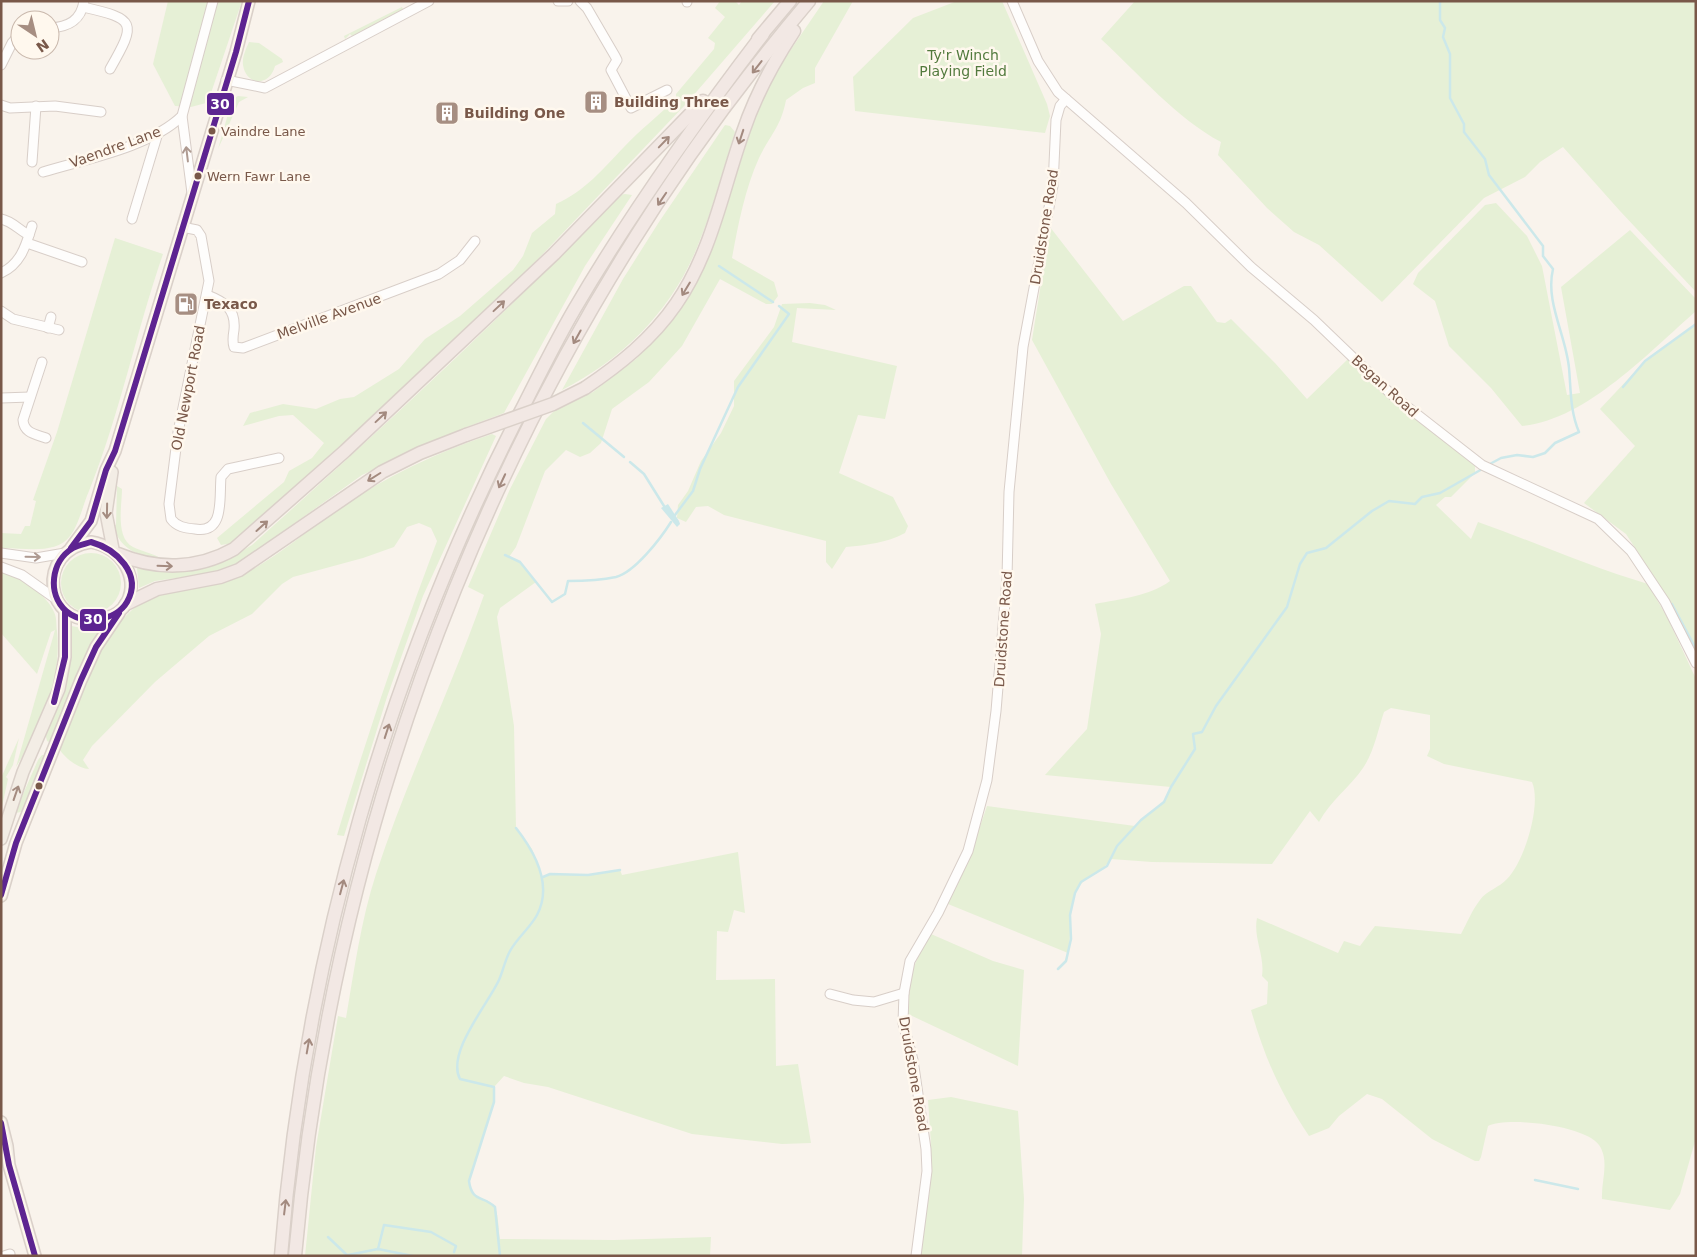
<svg xmlns="http://www.w3.org/2000/svg" width="1697" height="1257" font-family="'DejaVu Sans',sans-serif">
	<rect width="100%" height="100%" fill="#f9f3ec"/>
	<g fill="#e6f0d6">
		<path d="M 168,1 L 242,1 L 211,93 L 206,103 L 191,107 L 175,106 L 153,64 Z"/>
		<path d="M 720,1 L 735,1 L 739,5 L 742,1 L 775,1 L 685,105 L 538,259 L 427,367 L 234,543 L 221,545 L 217,538 L 284,482 L 289,471 L 312,458 L 324,443 L 293,415 L 279,416 L 243,426 L 250,413 L 283,404 L 316,409 L 340,399 L 354,397 L 399,369 L 425,339 L 460,316 L 513,270 L 523,256 L 532,233 L 555,214 L 556,204 C 585,191 603,169 624,147 C 640,130 659,115 676,99 L 676,94 L 714,49 L 715,43 L 708,38 L 725,17 L 715,8 Z"/>
		<path d="M 824,1 L 853,1 L 815,68 L 815,83 L 803,88 L 786,100 C 781,127 770,135 759,158 C 745,189 738,225 732,258 L 774,282 L 778,296 L 772,304 L 766,304 L 720,279 L 682,346 L 649,382 L 612,409 L 601,443 L 590,453 L 580,457 L 566,450 L 545,471 L 516,547 L 509,557 L 520,562 L 536,582 L 500,608 L 497,617 L 514,726 L 516,828 L 532,849 L 542,877 L 550,874 L 588,875 L 620,870 L 622,875 L 738,852 L 745,913 L 734,910 L 728,932 L 717,931 L 716,980 L 775,979 L 776,1066 L 798,1064 L 811,1143 L 782,1144 L 692,1134 L 548,1087 L 524,1083 L 504,1076 L 494,1087 L 494,1102 L 469,1181 C 472,1205 487,1193 495,1208 C 499,1216 498,1230 500,1239 L 614,1240 L 711,1237 L 710,1256 L 305,1256 L 316,1147 L 338,1016 L 346,1018 C 354,971 361,920 376,874 C 407,779 451,689 484,595 L 468,587 L 510,489 L 546,419 L 557,408 L 593,392 L 636,359 L 668,325 L 696,284 L 714,245 L 759,105 L 779,67 Z"/>
		<path d="M 957,1 L 1002,1 L 1047,104 L 1050,116 L 1045,133 L 855,111 L 853,77 L 913,18 Z"/>
		<path d="M 1135,1 L 1696,1 L 1696,292 L 1620,211 L 1563,147 L 1540,162 L 1525,177 L 1484,198 L 1382,302 L 1319,245 L 1294,232 L 1267,208 L 1218,155 L 1221,142 C 1177,119 1138,73 1101,39 Z"/>
		<path d="M 402,7 L 403,9 L 352,36 L 350,34 L 345,39 L 344,36 Z"/>
		<path d="M 249,42 L 259,43 L 282,59 L 283,62 L 275,66 C 269,88 246,85 243,65 C 242,57 246,49 249,42 Z"/>
		<path d="M 238,96 L 248,97 L 239,102 L 218,149 L 232,100 Z"/>
		<path d="M 725,125 L 730,126 L 735,132 C 723,168 714,205 700,240 C 675,307 625,358 562,390 L 623,279 L 659,222 Z"/>
		<path d="M 625,194 L 632,195 L 585,266 L 504,413 L 464,428 L 362,475 L 239,563 L 212,573 L 155,581 L 139,588 L 137,568 C 179,576 216,567 252,545 C 378,432 503,317 620,195 Z"/>
		<path d="M 1496,203 L 1527,236 L 1542,266 L 1567,395 L 1580,393 L 1561,287 L 1630,230 L 1696,299 L 1696,311 C 1649,352 1586,420 1522,426 L 1491,388 L 1449,346 L 1435,301 L 1413,284 L 1418,273 L 1485,205 Z"/>
		<path d="M 1050,227 L 1123,321 L 1184,286 L 1191,286 L 1217,322 L 1225,323 L 1231,319 L 1275,363 L 1307,399 L 1349,358 L 1395,402 L 1475,466 L 1475,473 L 1451,497 L 1445,497 L 1436,505 L 1471,539 L 1478,522 C 1535,542 1590,567 1648,584 L 1668,619 L 1696,679 L 1696,1138 L 1680,1194 L 1670,1210 L 1602,1199 C 1601,1181 1610,1161 1599,1145 C 1586,1126 1508,1116 1488,1126 L 1481,1157 L 1479,1161 L 1475,1161 L 1432,1139 L 1382,1099 L 1367,1094 L 1339,1116 L 1329,1128 L 1309,1136 C 1281,1094 1265,1059 1251,1010 L 1267,1004 L 1268,982 L 1262,976 C 1265,956 1253,938 1257,918 L 1338,953 L 1344,941 L 1360,946 L 1375,926 L 1461,934 C 1467,923 1472,910 1480,900 C 1486,891 1500,887 1507,879 C 1524,862 1542,805 1532,782 L 1444,764 L 1427,756 L 1430,749 L 1430,715 L 1391,708 L 1384,712 C 1378,730 1374,752 1363,768 C 1350,787 1330,801 1319,822 L 1310,811 L 1272,864 L 1152,862 L 1111,859 C 1104,871 1089,873 1081,884 C 1066,902 1073,931 1068,953 L 948,904 L 973,847 L 987,806 L 1135,826 L 1164,802 L 1171,787 L 1045,775 L 1087,729 L 1101,634 L 1095,604 C 1120,599 1150,596 1170,581 L 1111,484 L 1032,340 Z"/>
		<path d="M 115,238 L 163,254 C 136,332 120,414 89,491 C 83,504 79,525 70,536 C 55,556 21,547 1,548 L 1,533 L 21,534 L 25,526 L 30,526 L 36,501 L 33,500 L 57,432 Z"/>
		<path d="M 810,303 L 825,305 L 836,310 L 797,308 L 792,342 L 897,366 L 885,419 L 858,415 L 839,473 L 893,497 L 908,526 L 905,533 C 886,543 867,545 846,547 L 832,569 L 826,562 L 826,541 L 724,515 L 708,506 L 696,507 L 686,522 L 677,518 L 678,505 L 688,491 L 701,461 L 721,433 L 734,406 L 734,381 L 774,327 L 782,304 Z"/>
		<path d="M 1696,324 L 1696,649 L 1672,604 L 1626,534 L 1584,503 L 1635,446 L 1600,409 L 1645,361 Z"/>
		<path d="M 492,434 L 496,436 L 423,596 L 387,697 L 344,836 L 337,835 C 367,736 400,638 437,541 L 431,528 L 419,523 L 407,527 L 394,547 L 363,558 L 293,577 L 282,584 L 252,614 L 209,636 L 155,682 L 92,746 L 83,760 L 89,769 C 79,769 63,757 59,748 C 77,701 94,643 133,609 C 161,585 200,592 233,579 C 266,566 304,533 334,512 C 383,478 435,453 492,434 Z"/>
		<path d="M 117,486 L 122,489 C 122,505 115,538 133,547 C 143,552 156,554 165,561 C 140,555 122,553 113,526 L 116,525 Z"/>
		<circle cx="91" cy="583" r="30"/>
		<path d="M 1,571 C 19,577 46,593 54,612 C 57,618 56,624 57,631 C 62,679 42,726 16,767 L 55,630 L 51,632 L 37,674 L 1,633 Z"/>
		<path d="M 72,626 L 86,629 L 102,628 L 81,664 L 51,743 L 47,741 L 45,733 C 63,699 73,663 72,626 Z"/>
		<path d="M 19,738 L 13,765 L 6,777 L 8,779 L 1,811 L 1,778 Z"/>
		<path d="M 42,755 L 46,755 L 25,811 L 16,813 L 13,817 L 38,760 Z"/>
		<path d="M 931,934 L 993,961 L 1024,970 L 1018,1066 L 908,1014 C 907,978 913,964 931,934 Z"/>
		<path d="M 951,1097 L 1018,1111 L 1024,1199 L 1022,1256 L 920,1256 L 931,1144 L 928,1100 Z"/>
	</g>
	<path fill="#cce8ea" d="M 668,504 L 679,521 L 680,524 L 677,527 L 661,508 Z"/>
	<g fill="none" stroke-linecap="round" stroke-linejoin="round">
		<g stroke="#cce8ea" stroke-width="2.5">
			<path d="M 1440,1 L 1440,20 L 1445,28 L 1443,37 L 1450,54 L 1450,98 L 1464,124 L 1464,132 L 1485,159 L 1489,175 L 1543,246 L 1543,256 L 1553,269 C 1545,302 1566,335 1569,368 C 1571,390 1570,411 1579,432 L 1555,443 L 1545,453 L 1533,457 L 1517,455 L 1501,458 L 1488,465"/>
			<path d="M 719,266 L 773,302"/>
			<path d="M 1623,387 L 1645,361 L 1696,324"/>
			<path d="M 583,423 L 624,457"/>
			<path d="M 630,462 L 644,474 L 664,506"/>
			<path d="M 675,515 L 693,491 L 700,469 L 738,387 L 789,314 L 779,306"/>
			<path d="M 505,555 L 520,562 L 552,602 L 565,594 L 568,581 C 583,581 602,580 616,577 C 635,572 661,538 671,522"/>
			<path d="M 1672,604 L 1696,649"/>
			<path d="M 543,877 L 550,874 L 588,875 L 620,870"/>
			<path d="M 1058,969 L 1066,961 L 1071,939 L 1070,915 L 1075,893 L 1081,882 L 1107,866 L 1117,846 L 1141,820 L 1164,802 L 1171,787 L 1195,749 L 1193,734 L 1202,732 L 1216,706 L 1287,607 L 1300,564 L 1307,553 L 1326,548 L 1372,511 L 1389,501 L 1415,504 L 1422,497 L 1440,493 L 1484,468"/>
			<path d="M 1535,1180 L 1578,1189"/>
			<path d="M 328,1237 L 348,1256"/>
			<path d="M 378,1249 L 384,1225 L 431,1232 L 456,1246 L 454,1252"/>
			<path d="M 348,1255 L 378,1249 L 413,1256"/>
			<path d="M 500,1256 L 495,1207 C 483,1195 472,1203 469,1181 L 494,1102 L 494,1087 L 460,1079 C 446,1053 488,1004 499,980 C 503,971 505,960 510,951 C 517,938 530,928 537,915 C 553,885 534,851 516,828"/>
		</g>
		<g stroke="#d8cec8" stroke-width="11">
			<g id="minor">
				<path d="M 558,1 L 568,1"/>
				<path d="M 580,1 L 587,8 L 615,56 L 617,60 L 611,70 L 631,108 L 667,90"/>
				<path d="M 687,1 L 687,2"/>
				<path d="M 1012,1 L 1038,61 L 1058,92 L 1186,203 L 1251,267 L 1314,320 L 1391,394 L 1482,465 L 1598,519 L 1631,551 L 1665,602 L 1696,663"/>
				<path d="M 83,7 C 136,19 137,22 110,69"/>
				<path d="M 50,28 C 68,27 81,21 84,1"/>
				<path d="M 1,65 L 12,43 L 20,34"/>
				<path d="M 226,80 L 265,88 L 429,1"/>
				<path d="M 1,105 L 10,108 L 55,106 L 101,112"/>
				<path d="M 32,162 L 36,106"/>
				<path d="M 43,172 C 86,159 150,147 182,116"/>
				<path d="M 192,193 L 182,116 L 213,1"/>
				<path d="M 1,219 C 12,221 19,230 29,235"/>
				<path d="M 132,219 L 158,133"/>
				<path d="M 182,227 L 197,230 L 201,236 L 209,281 L 178,432 L 169,504 L 171,519 C 177,527 185,528 195,529 C 225,534 219,499 221,477 L 228,469 L 279,458"/>
				<path d="M 27,243 L 82,262"/>
				<path d="M 1,273 C 21,264 26,245 32,226"/>
				<path d="M 207,295 C 225,302 236,309 234,330 C 233,336 232,341 234,347 L 243,348 L 439,274 L 460,260 L 475,241"/>
				<path d="M 1,311 L 13,319 L 59,330"/>
				<path d="M 48,328 L 51,317"/>
				<path d="M 42,362 L 23,420 C 24,433 35,434 46,438"/>
				<path d="M 1,398 L 30,397"/>
				<path d="M 1,553 L 36,558 L 65,553"/>
				<path d="M 1,567 L 22,575 L 56,599"/>
				<path d="M 830,994 L 853,1000 L 874,1002 L 904,993"/>
				<path d="M 4,1256 L 10,1254"/>
				<path d="M 916,1256 L 927,1171 L 926,1149 L 913,1060 L 903,1023 L 904,993 L 910,961 L 938,913 L 968,851 L 987,780 L 996,711 L 1007,578 L 1009,492 L 1023,347 L 1053,186 L 1056,120 L 1060,106 L 1066,99"/>
			</g>
		</g>
		<g stroke="#dad0c9" stroke-width="14">
			<g id="major">
				<path d="M 112,472 L 106,513 L 113,549"/>
				<path d="M 91,542 C 121,546 144,582 123,608 C 117,615 109,618 99,619 C 44,628 35,550 91,542 Z"/>
				<path d="M 71,548 L 91,521 L 106,470 L 115,451 L 236,52 L 249,1"/>
				<path d="M 1,839 L 23,772 L 59,689 L 65,657 L 65,611"/>
				<path d="M 1,896 L 16,843 L 81,680 L 96,647 L 119,613"/>
				<path d="M 1,1122 L 7,1146 L 9,1165 L 35,1256"/>
			</g>
		</g>
		<g stroke="#dad0c9" stroke-width="15">
			<g id="highway">
				<path d="M 758,39 L 790,1"/>
				<path d="M 585,388 C 619,365 652,339 676,304 C 712,252 722,191 743,132 C 755,96 773,63 794,31"/>
				<path d="M 118,554 C 156,570 197,570 234,549 L 345,451 L 554,254 L 703,101"/>
				<path d="M 126,604 L 157,589 L 220,577 L 239,570 L 382,472 L 420,453 L 466,435"/>
				<path d="M 281,1256 C 304,960 387,669 524,405 C 540,373 556,341 574,310 C 630,214 695,123 763,34"/>
				<path d="M 295,1256 C 335,799 511,352 809,1"/>
			</g>
		</g>
		<use href="#minor" stroke="#fefdfc" stroke-width="9"/>
		<use href="#major" stroke="#f3ede5" stroke-width="11"/>
		<use href="#highway" stroke="#f2e8e4" stroke-width="12"/>
		<g stroke="#dad0c9" stroke-width="15" stroke-linecap="butt">
			<path id="highway-bridge" d="M 466,435 L 553,404 L 585,388"/>
		</g>
		<use href="#highway-bridge" stroke="#f2e8e4" stroke-width="12"/>
		<g stroke="#fff8ee" stroke-width="10">
			<g id="bus-1">
				<path d="M 91,542 C 116,549 143,574 127,602 C 116,621 83,626 66,611 C 47,594 51,561 73,548 C 78,545 85,544 91,542 Z"/>
				<path d="M 71,548 L 91,521 L 106,470 L 115,451 L 236,52 L 249,1"/>
				<path d="M 54,702 L 65,657 L 65,611"/>
				<path d="M 1,895 L 16,843 L 81,680 L 96,647 L 119,613"/>
				<path d="M 1,1123 L 9,1165 L 35,1256"/>
			</g>
		</g>
		<use href="#bus-1" stroke="#5d2491" stroke-width="6"/>
	</g>
	<defs><path id="oneway-shaft" d="M-6 0H5M1.5-3L5.5 0L1.5 3" fill="none" stroke-width="1.6" stroke-linecap="round" stroke-linejoin="round" transform="scale(1.25)"/></defs>
	<g stroke="#a38a7f">
		<use href="#oneway-shaft" transform="translate(757 67) rotate(128)"/>
		<use href="#oneway-shaft" transform="translate(741 137) rotate(108)"/>
		<use href="#oneway-shaft" transform="translate(664 142) rotate(-46)"/>
		<use href="#oneway-shaft" transform="translate(662 199) rotate(124)"/>
		<use href="#oneway-shaft" transform="translate(686 289) rotate(121)"/>
		<use href="#oneway-shaft" transform="translate(499 306) rotate(-43)"/>
		<use href="#oneway-shaft" transform="translate(577 337) rotate(119)"/>
		<use href="#oneway-shaft" transform="translate(381 417) rotate(-43)"/>
		<use href="#oneway-shaft" transform="translate(374 477) rotate(148)"/>
		<use href="#oneway-shaft" transform="translate(502 481) rotate(115)"/>
		<use href="#oneway-shaft" transform="translate(262 526) rotate(-42)"/>
		<use href="#oneway-shaft" transform="translate(165 566) rotate(2)"/>
		<use href="#oneway-shaft" transform="translate(387 731) rotate(-72)"/>
		<use href="#oneway-shaft" transform="translate(342 887) rotate(-75)"/>
		<use href="#oneway-shaft" transform="translate(308 1046) rotate(-80)"/>
		<use href="#oneway-shaft" transform="translate(285 1207) rotate(-83)"/>
	</g>
	<g stroke="#ae9a91">
		<use href="#oneway-shaft" transform="translate(187 154) rotate(-97)"/>
		<use href="#oneway-shaft" transform="translate(33 557) rotate(1)"/>
	</g>
	<g stroke="#a48c80">
		<use href="#oneway-shaft" transform="translate(107 511) rotate(91)"/>
		<use href="#oneway-shaft" transform="translate(16 793) rotate(-71)"/>
	</g>
	<defs>
		<g id="building-square" transform="scale(1.25)"><rect x="-9" y="-9" width="18" height="18" rx="4" fill="#a68e82" stroke="#fff8ee"/><path d="M-4-6H4V6H1V3H-1V6H-4ZM-2.5-4.3h1.7v1.8h-1.7ZM.8-4.3h1.7v1.8H.8ZM-2.5-1h1.7V.8h-1.7ZM.8-1h1.7V.8H.8Z" fill="#fff"/></g>
		<g id="fuel-square" transform="scale(1.25)"><rect x="-9" y="-9" width="18" height="18" rx="4" fill="#a68e82" stroke="#fff8ee"/><path d="M-5.5-6h7V0h2V4h1.3V-2.5L3-4.5l.8-.8L6-3V5H2.5V1h-1V6h-7ZM-4.2-4.7v3.2H.2V-4.7Z" fill="#fff"/></g>
	</defs>
	<g fill-rule="evenodd">
		<use href="#building-square" x="596" y="102"/>
		<use href="#building-square" x="447" y="113"/>
		<use href="#fuel-square" x="186" y="304"/>
	</g>
	<g fill="#795849" stroke="#fff8ee" stroke-width="2">
		<circle cx="212" cy="131" r="4.5"/>
		<circle cx="198" cy="176" r="4.5"/>
		<circle cx="39" cy="786" r="4.5"/>
	</g>
	<g text-anchor="middle" dominant-baseline="central" stroke-width="5" stroke-linejoin="round" paint-order="stroke">
		<g font-size="13" fill="#795849" stroke="#fff8ee" text-anchor="start">
			<text x="221" y="131">Vaindre Lane</text>
			<text x="207" y="176">Wern Fawr Lane</text>
		</g>
		<g font-size="14" fill="#527a3d" stroke="#fff8ee">
			<text x="963" y="55">Ty'r Winch<tspan x="963" dy="16">Playing Field</tspan></text>
		</g>
		<g font-size="14" font-weight="bold" fill="#795849" stroke="#fff8ee" text-anchor="start">
			<text x="614" y="102">Building Three</text>
			<text x="464" y="113">Building One</text>
			<text x="204" y="304">Texaco</text>
		</g>
		<g font-size="14" fill="#795849" stroke="#fff8ee">
			<text transform="translate(115 147) rotate(-20)">Vaendre Lane</text>
			<text transform="translate(1044 227) rotate(-81)">Druidstone Road</text>
			<text transform="translate(329 316) rotate(-20)">Melville Avenue</text>
			<text transform="translate(1385 386) rotate(42)">Began Road</text>
			<text transform="translate(188 388) rotate(-79)">Old Newport Road</text>
			<text transform="translate(1003 629) rotate(-86)">Druidstone Road</text>
			<text transform="translate(914 1074) rotate(80)">Druidstone Road</text>
		</g>
	</g>
	<g stroke="#fff8ee" stroke-width="2">
		<rect x="206" y="92" width="29" height="24" rx="5" fill="#5d2491"/>
		<rect x="79" y="608" width="28" height="24" rx="5" fill="#5d2491"/>
	</g>
	<g font-size="14" text-anchor="middle" font-weight="bold" fill="#fff">
		<text x="220" y="109">30</text>
		<text x="93" y="624">30</text>
	</g>
	<rect width="1697" height="1257" fill="none" stroke="#795849" stroke-width="5"/>
	<g transform="translate(35 35) rotate(145)"><circle r="24" fill="#fff8ee" stroke="#c9b8ac"/>
	<path d="M0-4L9 19L0 12L-9 19Z" fill="#a68e82"/>
	<text y="-8" font-size="14" font-weight="bold" text-anchor="middle" fill="#795849">N</text>
	</g>
</svg>
